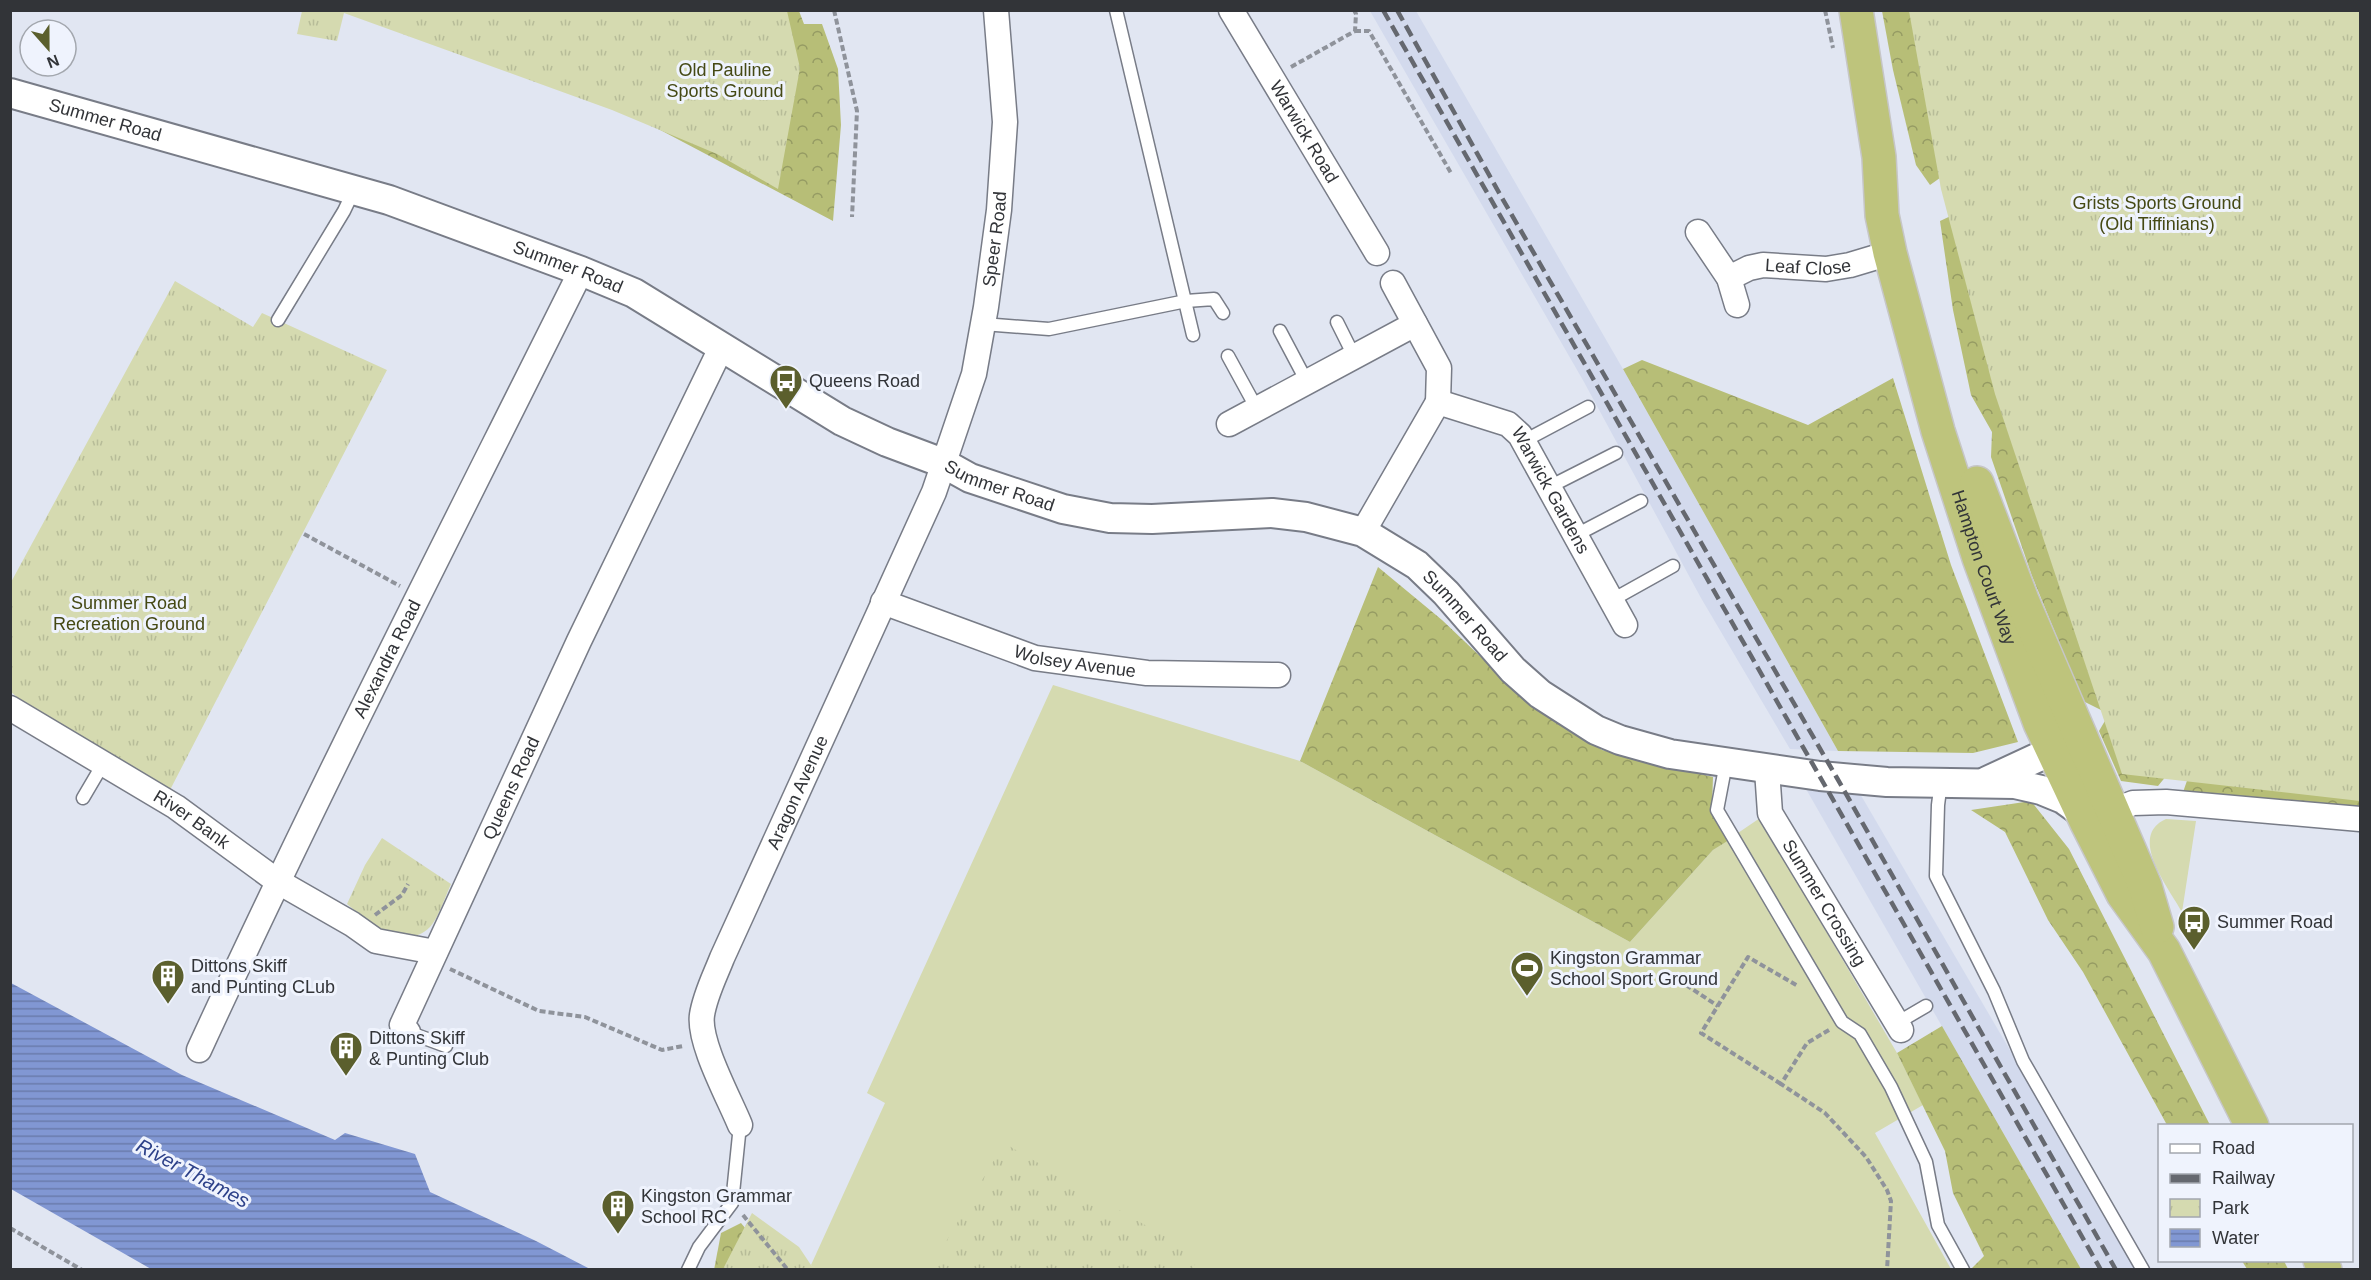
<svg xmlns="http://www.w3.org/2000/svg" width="2371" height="1280" font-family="Arial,sans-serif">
	<defs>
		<pattern id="forest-crowns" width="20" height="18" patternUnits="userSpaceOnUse" patternTransform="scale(1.5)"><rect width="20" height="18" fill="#b7be77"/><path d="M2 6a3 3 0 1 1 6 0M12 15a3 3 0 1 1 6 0" fill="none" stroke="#959b63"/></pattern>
		<pattern id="park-tufts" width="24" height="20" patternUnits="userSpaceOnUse" patternTransform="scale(1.5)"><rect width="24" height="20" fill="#d5dab0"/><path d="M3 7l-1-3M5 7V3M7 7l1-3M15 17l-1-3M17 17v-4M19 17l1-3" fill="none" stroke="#b7bc98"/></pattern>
		<pattern id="water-rules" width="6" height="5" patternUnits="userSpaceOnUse" patternTransform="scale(1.5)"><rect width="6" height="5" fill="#8197d3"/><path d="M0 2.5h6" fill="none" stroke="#6a7cac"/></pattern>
	</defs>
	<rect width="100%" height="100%" fill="#e1e6f2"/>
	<g fill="#d3daed">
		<path d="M 1370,11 L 1416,11 L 1623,369 L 1838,751 L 1790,749 L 1701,598 L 1584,382 Z"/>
		<path d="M 1806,789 L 1859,792 L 2138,1269 L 2081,1269 Z"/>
	</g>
	<g fill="#d5dab0">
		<path d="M 1053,685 L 1300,761 L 1630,942 L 1713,850 L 1760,818 L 1897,1053 L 1923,1105 L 1875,1133 L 1951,1269 L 817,1270 L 811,1265 L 885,1103 L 867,1093 Z"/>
		<path d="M 2166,819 L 2196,821 L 2182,912 C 2169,888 2127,836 2166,819 Z"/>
	</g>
	<g fill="url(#forest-crowns)">
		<path d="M 749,11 L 799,11 L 804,24 L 822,24 L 838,69 L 841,125 L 833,221 L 611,104 Z"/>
		<path d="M 1882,11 L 1919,11 L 1961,163 L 1930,185 L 1916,165 L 1893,70 Z"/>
		<path d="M 1955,214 L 2176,764 L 2158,786 L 2121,781 L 2099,731 L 2109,714 L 2083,701 L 2032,576 L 1991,457 L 1992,432 L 1971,395 L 1953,310 L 1940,221 Z"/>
		<path d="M 1642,360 L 1808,425 L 1893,378 L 1951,565 L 2018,742 L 1973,753 L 1838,751 L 1623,369 Z"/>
		<path d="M 1378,567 L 1442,620 L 1525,699 L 1602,750 L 1713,777 L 1712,805 L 1729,840 L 1713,850 L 1630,942 L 1300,761 Z"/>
		<path d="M 2189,775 L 2360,782 L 2360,811 L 2182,795 Z"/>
		<path d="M 2031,801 L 2069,849 L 2210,1125 L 2167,1125 L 2083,972 L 2048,920 L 2005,832 L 1971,810 Z"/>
		<path d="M 1942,1026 L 2081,1269 L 1971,1269 L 1984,1256 L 1953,1193 L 1945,1151 L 1897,1053 Z"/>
		<path d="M 741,1223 L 760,1246 L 751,1269 L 714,1270 L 721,1233 Z"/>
		<path d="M 2242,1261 L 2284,1261 L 2288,1269 L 2247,1269 Z"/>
	</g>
	<g fill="url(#park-tufts)">
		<path d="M 302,11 L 787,11 L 800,68 L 778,189 L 717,154 L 612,110 L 344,13 L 337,41 L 297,34 Z"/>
		<path d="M 1909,11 L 2360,11 L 2360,801 L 2122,774 L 1995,394 L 1941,189 Z"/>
		<path d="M 175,281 L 253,327 L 262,313 L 387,370 L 170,790 L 24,703 L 11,692 L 10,584 Z"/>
		<path d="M 382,838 L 451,884 C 446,895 438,919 430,927 C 404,953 368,921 347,904 L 365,865 Z"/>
		<path d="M 1004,1143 L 1200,1257 L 1192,1269 L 930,1269 Z"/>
		<path d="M 752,1213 L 799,1247 L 811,1265 L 817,1269 L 723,1269 Z"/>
	</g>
	<path fill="url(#water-rules)" d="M 11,983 L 182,1075 L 335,1140 L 345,1133 L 415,1154 L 430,1192 L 536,1241 L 590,1269 L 151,1269 L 11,1189 Z"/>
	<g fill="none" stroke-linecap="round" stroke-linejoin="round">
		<g stroke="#787c87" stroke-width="15">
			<g id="service">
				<path d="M 1116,10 L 1193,335"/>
				<path d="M 278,320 L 344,211 L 354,190"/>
				<path d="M 1337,322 L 1354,356"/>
				<path d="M 983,324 L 1049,329 L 1186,301 L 1214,299 L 1223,313"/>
				<path d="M 1280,331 L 1307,382"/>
				<path d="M 1228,356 L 1257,409"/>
				<path d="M 1524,441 L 1588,407"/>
				<path d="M 1549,487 L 1616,453"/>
				<path d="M 1576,535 L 1641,501"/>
				<path d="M 1612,600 L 1673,566"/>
				<path d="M 1726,763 L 1717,810 L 1842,1022 L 1860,1034 L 1891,1087 L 1926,1162 L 1938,1225 L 1963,1270"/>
				<path d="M 1941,782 L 1938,805 L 1936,876 L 1994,991 L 2023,1061 L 2143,1270"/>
				<path d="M 83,798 L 103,764"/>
				<path d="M 1897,1023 L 1926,1006"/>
				<path d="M 408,1032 L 446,1046"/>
				<path d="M 688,1270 L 699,1247 L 732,1203 L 740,1125"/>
			</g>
		</g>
		<g stroke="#787c87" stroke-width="27">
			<g id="minor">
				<path id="s1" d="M 1231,10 L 1377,253"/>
				<path d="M 1698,232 L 1729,278 L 1737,305"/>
				<path id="s2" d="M 1729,278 L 1749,268 L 1763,265 L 1826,269 L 1850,265 L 1890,253"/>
				<path d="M 1393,283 L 1439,368 L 1438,402"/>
				<path d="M 1229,424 L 1415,324"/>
				<path id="s3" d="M 1363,532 L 1438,402 L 1508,424 L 1520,435 L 1625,625"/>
				<path id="s4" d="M 883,602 L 1035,658 L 1147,673 L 1278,675"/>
				<path id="s5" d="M 10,708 L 176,807 L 277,881 L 352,924 L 376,941 L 435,952"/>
				<path id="s6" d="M 1767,770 L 1770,813 L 1901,1030"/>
				<path d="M 2112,811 L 2133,803 L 2166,802 L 2360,819"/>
				<path id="s7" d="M 408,1032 L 402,1025 L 579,641 L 721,348"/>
				<path id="s8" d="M 199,1050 C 320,787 452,530 581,271"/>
				<path id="s9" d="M 740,1125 C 729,1098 698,1042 702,1015 C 705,995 715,976 722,958 L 934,492 L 974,374 L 986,307 L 999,210 L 1005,122 L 996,10"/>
			</g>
		</g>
		<g stroke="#787c87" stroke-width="32">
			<g id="tertiary">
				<path id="s10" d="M 10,93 L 389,200 L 581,271 L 634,293 L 842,421 L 887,442 L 943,463 L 970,478 L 1063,509 L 1110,518 L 1152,519 L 1272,513 L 1306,517 L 1363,532 L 1417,565 L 1446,593 L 1513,670 L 1540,694 L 1596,730 L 1620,740 L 1670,754 L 1820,776 L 1887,782 L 2015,784 L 2041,790 L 2063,799 L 2081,812"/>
				<path d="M 1987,781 L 2045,754 L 2048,750 L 2048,741"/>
			</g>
		</g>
		<g stroke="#c6c6c7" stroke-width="36">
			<g id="trunk">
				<path id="s11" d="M 1856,10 L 1879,157 L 1882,215 L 1890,253 L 1938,431 L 1979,558 L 2040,723 L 2086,821 L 2123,894 L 2164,951 L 2252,1126"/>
				<path d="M 1977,483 L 2022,600 L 2145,886 L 2157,927"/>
				<path d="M 2320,1260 L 2325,1270"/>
			</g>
		</g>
		<g stroke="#8f939b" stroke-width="4" stroke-dasharray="6 3" stroke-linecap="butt">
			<path d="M 834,10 L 857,111 L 852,217"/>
			<path d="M 1825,10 L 1833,48"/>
			<path d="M 1355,31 L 1369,31 L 1451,173"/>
			<path d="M 1291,67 L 1355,31 L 1356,14 L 1354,10"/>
			<path d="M 304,534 L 400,586"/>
			<path d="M 375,915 L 402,895 L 408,884"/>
			<path d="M 450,969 L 539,1011 L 585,1017 L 662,1050 L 683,1046"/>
			<path d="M 1686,985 L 1718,1006"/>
			<path d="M 1829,1030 L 1807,1043 L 1781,1084 L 1825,1113 L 1866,1157 L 1887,1190 L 1891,1201 L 1887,1270"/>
			<path d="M 1781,1084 L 1701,1033 L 1748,957 L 1798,986"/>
			<path d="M 743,1215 L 788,1270"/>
			<path d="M 10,1228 L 82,1270"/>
		</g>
		<use href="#service" stroke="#fff" stroke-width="12"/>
		<use href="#minor" stroke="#fff" stroke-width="24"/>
		<use href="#tertiary" stroke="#fff" stroke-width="28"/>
		<use href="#trunk" stroke="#bec47c" stroke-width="33"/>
		<g stroke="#65686f" stroke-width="4.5" stroke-dasharray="12 6" stroke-linecap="butt">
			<path d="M 1383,10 L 2101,1270"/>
			<path d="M 1397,10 L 1502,198 L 1837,778 L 2116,1270"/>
		</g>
	</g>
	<defs>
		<g id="bus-pin" transform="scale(1.725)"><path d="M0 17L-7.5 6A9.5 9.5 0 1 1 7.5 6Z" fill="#5b5f2d" stroke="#eff3fd"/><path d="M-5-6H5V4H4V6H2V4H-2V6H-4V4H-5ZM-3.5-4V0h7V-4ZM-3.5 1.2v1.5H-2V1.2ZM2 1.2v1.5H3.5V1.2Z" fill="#fff"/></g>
		<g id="stadium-pin" transform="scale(1.725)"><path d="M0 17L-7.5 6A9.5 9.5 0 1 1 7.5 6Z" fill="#5b5f2d" stroke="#eff3fd"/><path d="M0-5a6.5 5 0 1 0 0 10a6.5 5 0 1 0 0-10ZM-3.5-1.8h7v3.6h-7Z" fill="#fff"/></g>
		<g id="building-pin" transform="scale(1.725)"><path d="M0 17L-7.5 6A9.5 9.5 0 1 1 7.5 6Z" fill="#5b5f2d" stroke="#eff3fd"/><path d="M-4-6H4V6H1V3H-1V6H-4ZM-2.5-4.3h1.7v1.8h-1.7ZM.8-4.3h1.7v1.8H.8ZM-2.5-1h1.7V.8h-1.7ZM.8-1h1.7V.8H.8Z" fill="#fff"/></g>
	</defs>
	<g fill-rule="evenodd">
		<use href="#bus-pin" x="786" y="381"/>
		<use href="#bus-pin" x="2194" y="922"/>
		<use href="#stadium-pin" x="1527" y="968"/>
		<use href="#building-pin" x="168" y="976"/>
		<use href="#building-pin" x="346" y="1048"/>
		<use href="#building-pin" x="618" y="1206"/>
	</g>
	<g text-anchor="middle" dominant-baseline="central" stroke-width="6" stroke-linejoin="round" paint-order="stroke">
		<g font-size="18" fill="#454914" stroke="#eff3fd">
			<text x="725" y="70">Old Pauline<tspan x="725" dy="21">Sports Ground</tspan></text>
			<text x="2157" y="203">Grists Sports Ground<tspan x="2157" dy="21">(Old Tiffinians)</tspan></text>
			<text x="129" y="603">Summer Road<tspan x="129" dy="21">Recreation Ground</tspan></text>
		</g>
		<g font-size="18" fill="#323438" stroke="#eff3fd">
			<text stroke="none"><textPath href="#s10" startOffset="99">Summer Road</textPath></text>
			<text stroke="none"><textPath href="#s1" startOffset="142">Warwick Road</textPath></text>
			<text stroke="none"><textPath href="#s9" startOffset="951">Speer Road</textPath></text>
			<text stroke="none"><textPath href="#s2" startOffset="82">Leaf Close</textPath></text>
			<text stroke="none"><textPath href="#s10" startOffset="585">Summer Road</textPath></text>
			<text stroke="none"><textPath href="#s10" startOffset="1071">Summer Road</textPath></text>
			<text stroke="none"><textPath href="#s3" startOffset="303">Warwick Gardens</textPath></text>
			<text stroke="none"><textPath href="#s11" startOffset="574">Hampton Court Way</textPath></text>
			<text stroke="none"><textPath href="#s10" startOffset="1575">Summer Road</textPath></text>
			<text stroke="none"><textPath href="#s8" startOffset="434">Alexandra Road</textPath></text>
			<text stroke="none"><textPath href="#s4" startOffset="202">Wolsey Avenue</textPath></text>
			<text stroke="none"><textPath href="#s7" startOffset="270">Queens Road</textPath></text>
			<text stroke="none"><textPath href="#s9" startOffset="360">Aragon Avenue</textPath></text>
			<text stroke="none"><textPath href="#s5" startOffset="213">River Bank</textPath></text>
			<text stroke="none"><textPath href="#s6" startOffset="148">Summer Crossing</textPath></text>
		</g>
		<g font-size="18" fill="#323438" stroke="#eff3fd" text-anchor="start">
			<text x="809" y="381">Queens Road</text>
			<text x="2217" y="922">Summer Road</text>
			<text x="1550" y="958">Kingston Grammar<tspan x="1550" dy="21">School Sport Ground</tspan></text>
			<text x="191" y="966">Dittons Skiff<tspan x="191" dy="21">and Punting CLub</tspan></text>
			<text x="369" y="1038">Dittons Skiff<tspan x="369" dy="21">&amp; Punting Club</tspan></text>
			<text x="641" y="1196">Kingston Grammar<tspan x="641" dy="21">School RC</tspan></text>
		</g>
		<g font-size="20" font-style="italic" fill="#2d4189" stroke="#eff3fd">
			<text transform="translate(193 1173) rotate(28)">River Thames</text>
		</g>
	</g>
	<rect width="2371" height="1280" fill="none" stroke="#323438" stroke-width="24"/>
	<rect x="2158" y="1124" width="195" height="138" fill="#eff3fd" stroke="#a3a7ae" stroke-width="1.5"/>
	<rect x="2170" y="1144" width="30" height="9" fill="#ffffff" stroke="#a3a7ae" stroke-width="1.5"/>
	<text x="2212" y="1154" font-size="18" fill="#323438">Road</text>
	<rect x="2170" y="1174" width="30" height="9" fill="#65686f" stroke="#a3a7ae" stroke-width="1.5"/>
	<text x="2212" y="1184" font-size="18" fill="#323438">Railway</text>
	<rect x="2170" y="1199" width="30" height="18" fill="url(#park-tufts)" stroke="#a3a7ae" stroke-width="1.5"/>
	<text x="2212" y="1214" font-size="18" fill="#323438">Park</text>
	<rect x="2170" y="1229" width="30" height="18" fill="url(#water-rules)" stroke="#a3a7ae" stroke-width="1.5"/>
	<text x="2212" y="1244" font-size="18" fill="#323438">Water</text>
	<g transform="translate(48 48) rotate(159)"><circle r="28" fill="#eff3fd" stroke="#a3a7ae" stroke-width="1.5"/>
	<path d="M0-4.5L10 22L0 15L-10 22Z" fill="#5b5f2d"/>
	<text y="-9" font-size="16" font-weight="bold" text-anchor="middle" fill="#323438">N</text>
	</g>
</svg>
